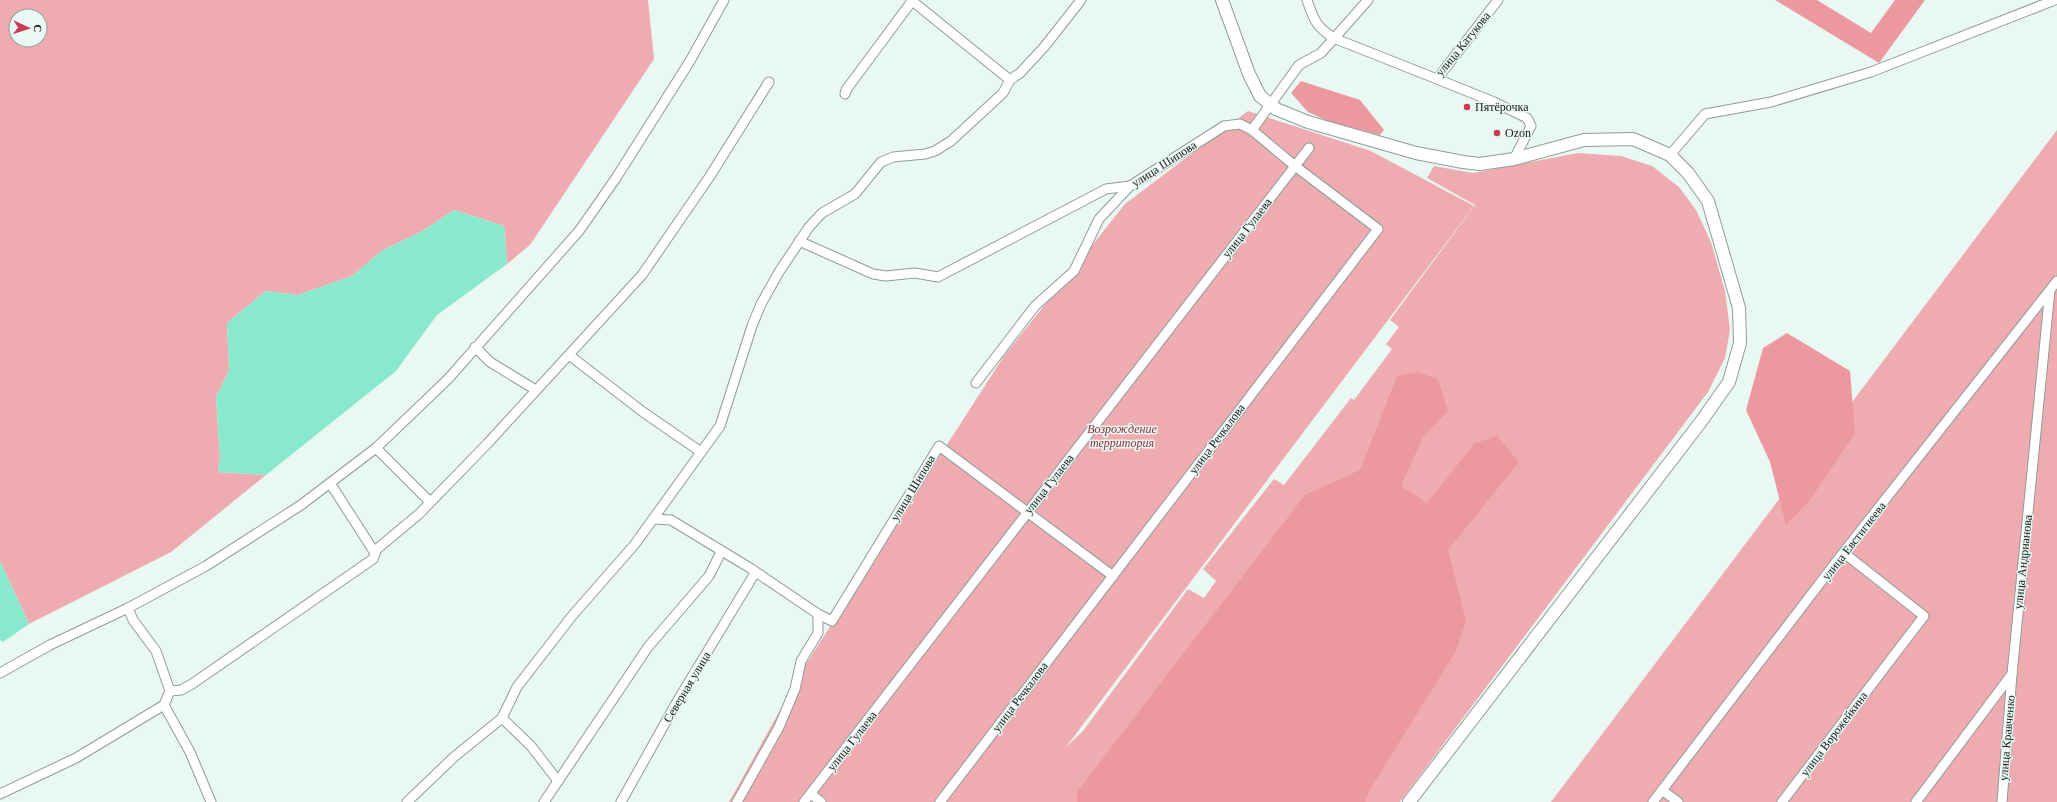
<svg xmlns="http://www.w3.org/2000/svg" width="2057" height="802" font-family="'Times New Roman',serif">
	<rect width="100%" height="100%" fill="#e9f8f2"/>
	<g fill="#efacb0" fill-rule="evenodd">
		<path d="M 0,0 L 648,0 L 654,59 L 530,245 L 507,264 L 504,226 L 454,210 L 421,232 L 383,250 L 352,276 L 298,295 L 266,291 L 227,323 L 229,371 L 216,397 L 220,457 L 218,472 L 266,475 L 171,552 L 29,624 L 0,561 ZM 16,16 L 40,16 L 40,40 L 16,40 Z"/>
		<path d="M 1248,111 L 1371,151 L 1474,206 L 1066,747 L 1083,731 L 1188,589 L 1204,598 L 1216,581 L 1203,569 L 1274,479 L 1284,485 L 1351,398 L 1354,400 L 1392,349 L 1386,344 L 1399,327 L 1390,320 L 1475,205 L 1427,178 L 1434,166 L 1473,173 L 1578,153 L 1621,156 L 1652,166 L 1679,187 L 1696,210 L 1711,242 L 1725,291 L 1730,330 L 1725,358 L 1708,392 L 1400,802 L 729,802 L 804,667 L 1004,356 L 1125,204 Z"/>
		<path d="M 2057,130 L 2057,802 L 1551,802 Z"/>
	</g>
	<g fill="#eb999f">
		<path d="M 1775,0 L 1817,0 L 1871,33 L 1895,0 L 1925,0 L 1879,63 Z"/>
		<path d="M 1301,81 L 1360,100 L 1384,130 L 1380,135 L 1330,122 L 1308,112 L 1291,93 Z"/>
		<path d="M 1787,333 L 1850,371 L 1855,433 L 1810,500 L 1786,525 L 1770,462 L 1746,410 L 1763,348 Z"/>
		<path d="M 1418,372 L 1438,379 L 1448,411 L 1423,437 L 1401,486 L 1427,503 L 1475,443 L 1497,436 L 1519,462 L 1448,550 L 1466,621 L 1456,651 L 1369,791 L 1365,802 L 1077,802 L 1077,792 L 1305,495 L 1360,470 L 1397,376 Z"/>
	</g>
	<g fill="#8ae9cd">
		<path d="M 454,210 L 504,226 L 507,264 L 437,315 L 396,371 L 266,475 L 218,472 L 220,457 L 216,397 L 229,371 L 227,323 L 266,291 L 298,295 L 352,276 L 383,250 L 421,232 Z"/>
		<path d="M 0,561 L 29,624 L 3,642 L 0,640 Z"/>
	</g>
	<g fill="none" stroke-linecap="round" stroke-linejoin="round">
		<g stroke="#8f9c98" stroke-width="11">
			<g id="minor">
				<path d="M 911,0 L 1010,80"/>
				<path d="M 1307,0 C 1314,20 1316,28 1336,39 L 1437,79 L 1498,0"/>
				<path d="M 1437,79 L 1494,102 L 1527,118 L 1531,126 L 1514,159"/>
				<path d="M 845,94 L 846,90 L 912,1"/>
				<path d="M 1670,155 L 1705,114 L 1771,102 L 1871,72 L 2055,0"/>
				<path d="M 799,241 L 873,274 L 886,276 L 915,273 L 938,277 L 1106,189 L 1130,186"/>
				<path d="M 475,347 L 490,362 L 536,390"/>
				<path d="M 569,355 L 643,412 L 701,452"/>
				<path d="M 976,383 L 1035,306 L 1074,271 L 1099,219 L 1130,186 L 1224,126 L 1240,124 L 1252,130"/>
				<path d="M 376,448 L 430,502"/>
				<path d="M 330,483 L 375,553"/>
				<path d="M 653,519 L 671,520 L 750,568 L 818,614 L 832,621 L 939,446 L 1113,576"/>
				<path d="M 128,608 L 133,620 L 156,651 L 170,691 L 164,705 L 190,752 L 211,802"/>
				<path d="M 0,673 L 50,645 L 128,608 L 206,566 L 301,505 L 376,448 L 448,379 L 579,231 L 616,178 L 690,61 L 724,0"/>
				<path d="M 170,691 L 181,690 L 192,684 L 373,559 L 377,549 L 419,514 L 487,444 L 642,275 L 710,176 L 769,82"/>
				<path d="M 502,718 L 531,746 L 558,781"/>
				<path d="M 1662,790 L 1678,802"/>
				<path d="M 0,794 L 76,758 L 164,705"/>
				<path d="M 811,794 L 821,802"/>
				<path d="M 407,802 L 454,757 L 502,718 L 517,687 L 572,616 L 635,544 L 720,426 L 752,326 L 761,304 L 779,272 L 809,227 L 822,213 L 855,194 L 881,162 L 893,157 L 925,154 L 935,151 L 951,141 L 1003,93 L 1010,80 L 1020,73 L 1045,46 L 1081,0"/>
				<path d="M 544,802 L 648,647 L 709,576 L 721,552"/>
				<path d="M 621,802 L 678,700 L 755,573"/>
				<path d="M 737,802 L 779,727 L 795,689 L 801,661 L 818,633 L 818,614"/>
				<path d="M 804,802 L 1309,148"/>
				<path d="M 940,802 L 1378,229 L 1295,166 L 1252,130 L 1299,65 L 1321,53 L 1368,0"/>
				<path d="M 1653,802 L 1836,562 L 2057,281"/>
				<path d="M 1782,802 L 1924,616 L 1844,553"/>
				<path d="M 1916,802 L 2012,674 L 2050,290"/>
				<path d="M 2002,802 L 2012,674"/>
			</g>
		</g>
		<g stroke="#8f9c98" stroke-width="14">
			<path id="major" d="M 1222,0 L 1249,74 L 1260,96 L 1276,109 L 1308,122 L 1416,153 L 1463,162 L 1480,164 L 1514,159 L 1584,140 L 1633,139 L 1670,155 L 1688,173 L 1708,201 L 1739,308 L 1740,343 L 1729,382 L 1700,423 L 1409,802"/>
		</g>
		<use href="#minor" stroke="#fff" stroke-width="9"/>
		<use href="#major" stroke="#fff" stroke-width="12"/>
	</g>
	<g fill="#ca3a54" stroke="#e9f8f2" stroke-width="1.5">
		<circle cx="1467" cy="107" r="4"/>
		<circle cx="1497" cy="133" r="4"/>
	</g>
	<g text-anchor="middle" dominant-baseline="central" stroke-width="3" stroke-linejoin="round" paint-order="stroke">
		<g font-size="12" fill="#151a19" stroke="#e9f8f2">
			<text transform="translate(1463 44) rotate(-51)">улица Катукова</text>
			<text transform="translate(1164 164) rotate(-33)">улица Шипова</text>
			<text transform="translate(1247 228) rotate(-52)">улица Гулаева</text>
			<text transform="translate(1217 439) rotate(-53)">улица Речкалова</text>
			<text transform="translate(1049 484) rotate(-52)">улица Гулаева</text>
			<text transform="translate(913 488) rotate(-59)">улица Шипова</text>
			<text transform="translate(1854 541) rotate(-52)">улица Евстигнеева</text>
			<text transform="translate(2023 562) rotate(-84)">улица Андрианова</text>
			<text transform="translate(687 687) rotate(-59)">Северная улица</text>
			<text transform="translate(1020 697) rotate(-53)">улица Речкалова</text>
			<text transform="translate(1834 734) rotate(-53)">улица Ворожейкина</text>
			<text transform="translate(2007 738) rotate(-85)">улица Кравченко</text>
			<text transform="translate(852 741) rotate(-52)">улица Гулаева</text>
		</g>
		<g font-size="12" fill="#151a19" stroke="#e9f8f2" text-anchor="start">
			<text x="1475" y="107">Пятёрочка</text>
			<text x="1505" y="133">Ozon</text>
		</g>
		<g font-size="12" font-style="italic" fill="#8c2d3c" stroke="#e9f8f2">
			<text x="1122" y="429">Возрождение<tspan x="1122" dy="14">территория</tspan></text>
		</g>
	</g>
	<g transform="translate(28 28) rotate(93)"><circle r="19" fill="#e9f8f2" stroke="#949f9b"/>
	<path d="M0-3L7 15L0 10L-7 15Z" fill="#ca3a54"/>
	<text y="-6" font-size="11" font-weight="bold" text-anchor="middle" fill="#151a19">С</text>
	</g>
</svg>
